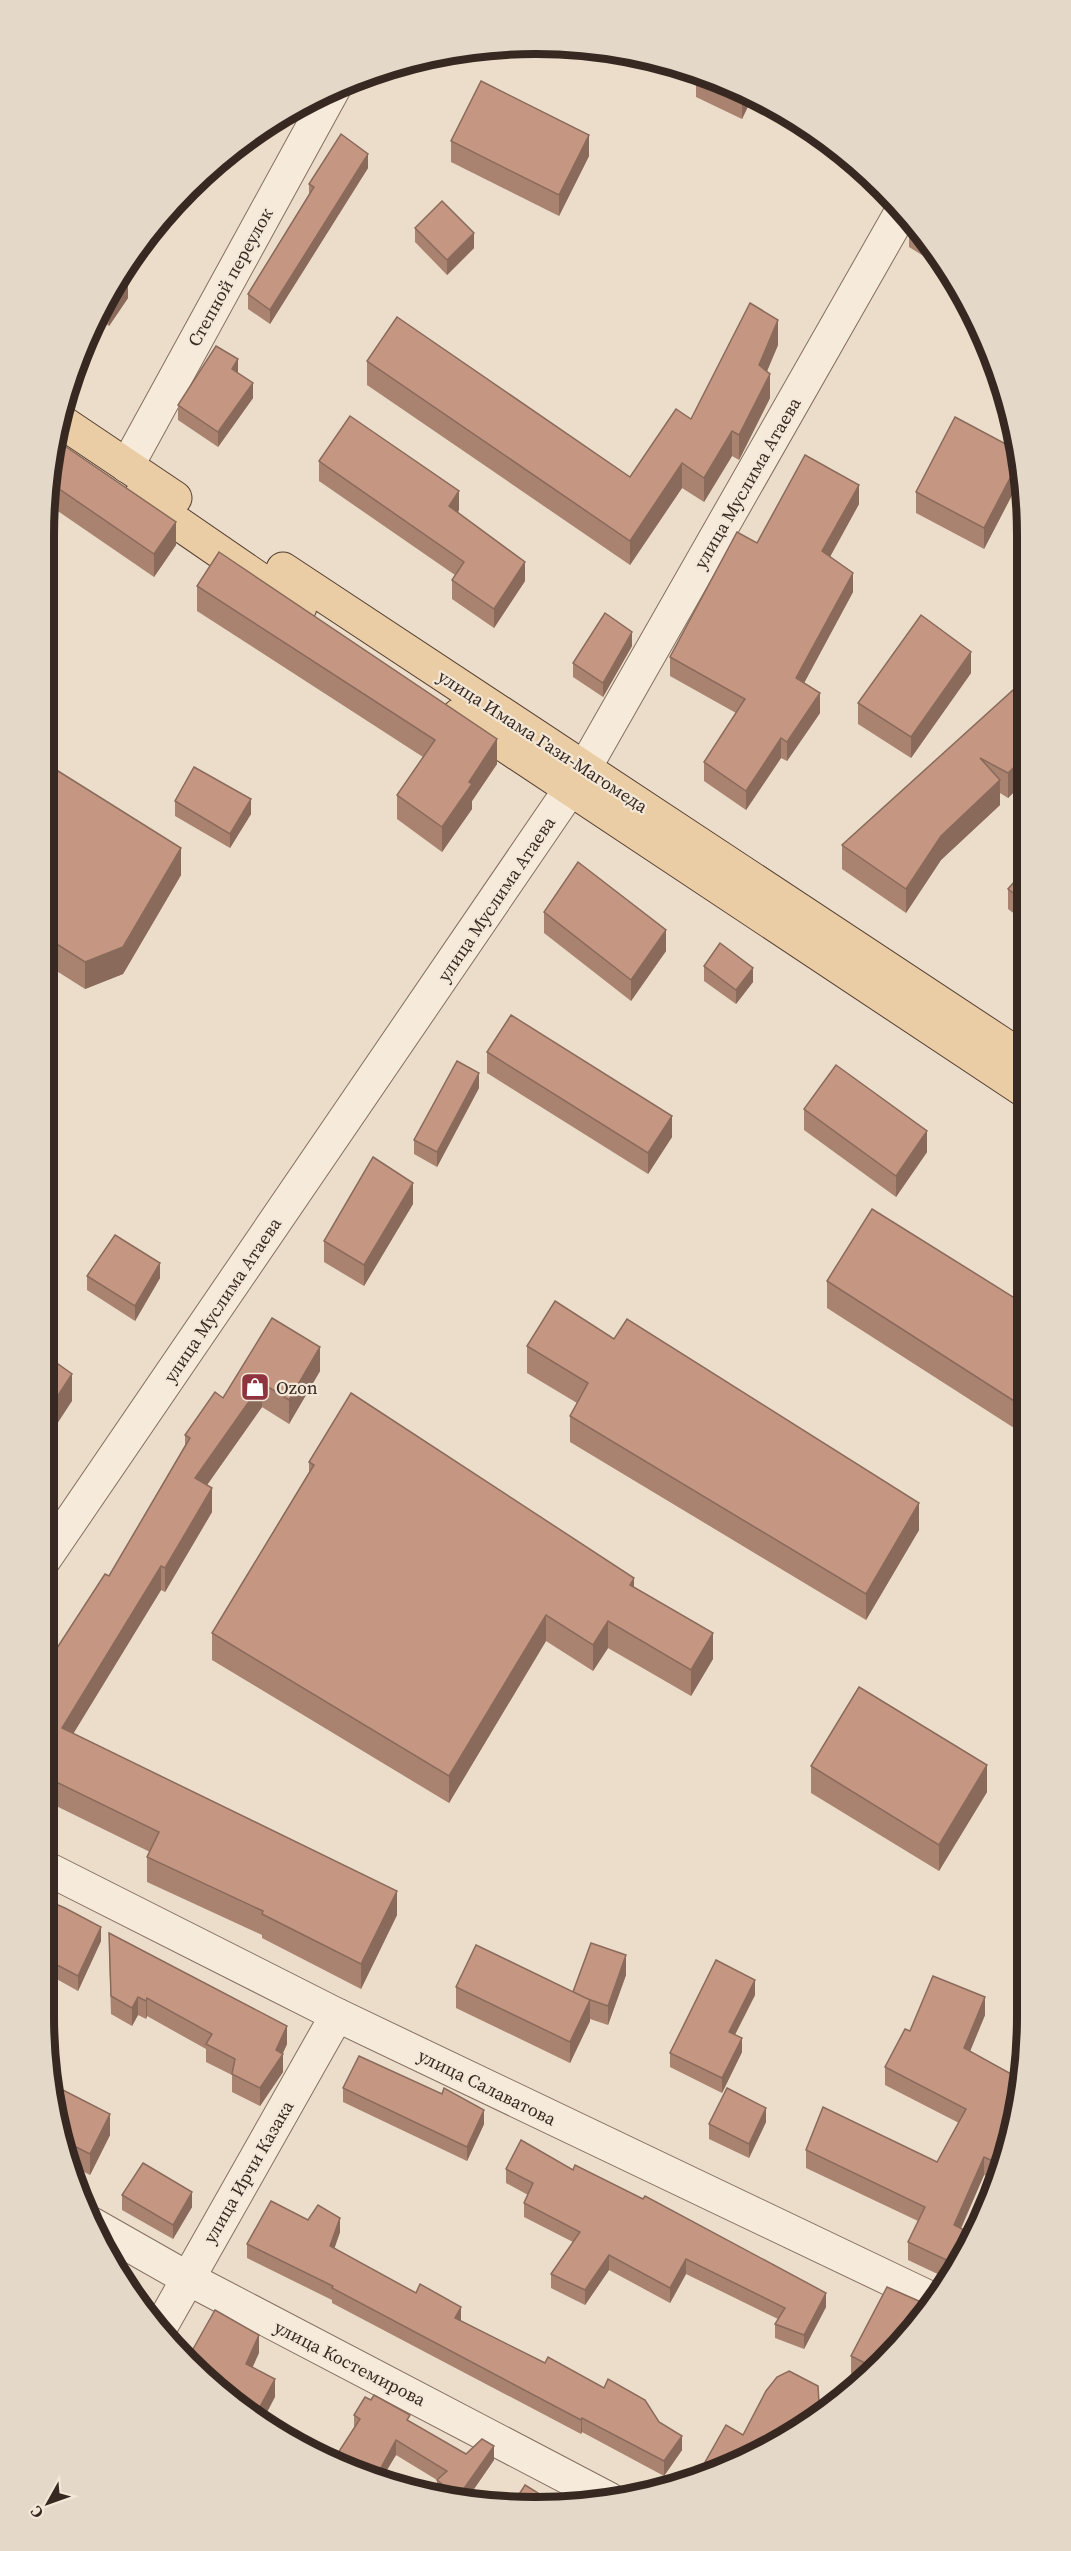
<svg xmlns="http://www.w3.org/2000/svg" width="1071" height="2551" font-family="'Source Serif 4',serif">
	<rect width="100%" height="100%" fill="#ebddc9"/>
	<g fill="none" stroke-linecap="round" stroke-linejoin="round">
		<g stroke="#856f5f" stroke-width="35">
			<g id="minor">
				<path d="M 127,466 L 334,88"/>
				<path d="M 44,1560 L 584,769 L 903,209"/>
				<path d="M 44,1867 L 337,2015 L 934,2300"/>
				<path d="M 92,2224 L 187,2278 L 609,2499"/>
				<path d="M 159,2330 L 337,2015"/>
			</g>
		</g>
		<g stroke="#543e33" stroke-width="35">
			<g id="major">
				<path d="M 62,422 L 175,498"/>
				<path d="M 140,497 L 300,607"/>
				<path d="M 283,569 L 1025,1059"/>
				<path d="M 459,715 L 1025,1091"/>
			</g>
		</g>
		<use href="#minor" stroke="#f6ebdb" stroke-width="33"/>
		<use href="#major" stroke="#eacda5" stroke-width="33"/>
	</g>
	<g fill="#a98270">
		<path d="M 662,62 L 693,70 L 752,98 L 742,119 L 696,97 L 696,81 Z"/>
		<path d="M 451,141 L 589,156 L 559,216 L 451,162 Z"/>
		<path d="M 368,168 L 270,324 L 248,309 L 248,294 L 309,194 L 309,184 Z"/>
		<path d="M 912,221 L 943,268 L 909,247 L 909,226 Z"/>
		<path d="M 415,228 L 474,248 L 447,275 L 415,242 Z"/>
		<path d="M 109,290 L 128,298 L 109,326 L 97,317 Z"/>
		<path d="M 778,345 L 767,371 L 770,398 L 739,460 L 732,456 L 704,502 L 682,488 L 630,565 L 367,385 L 367,361 L 630,477 L 691,419 Z"/>
		<path d="M 238,373 L 253,398 L 218,447 L 178,420 L 178,405 Z"/>
		<path d="M 59,442 L 176,545 L 154,577 L 49,505 Z"/>
		<path d="M 319,461 L 459,510 L 458,513 L 525,581 L 494,628 L 452,599 L 452,580 L 455,575 L 319,481 Z"/>
		<path d="M 1023,470 L 1023,474 L 984,549 L 916,513 L 916,492 Z"/>
		<path d="M 859,504 L 830,557 L 853,592 L 804,683 L 820,713 L 787,761 L 781,758 L 746,810 L 704,781 L 704,762 L 736,713 L 670,676 L 670,657 L 757,543 Z"/>
		<path d="M 197,586 L 497,764 L 472,801 L 472,809 L 442,852 L 397,819 L 397,795 L 423,757 L 197,611 Z"/>
		<path d="M 632,646 L 603,697 L 573,677 L 573,663 Z"/>
		<path d="M 971,673 L 911,758 L 858,724 L 858,703 Z"/>
		<path d="M 1024,680 L 1024,782 L 1008,798 L 1000,793 L 1000,805 L 941,860 L 906,913 L 842,869 L 842,845 Z"/>
		<path d="M 44,795 L 181,875 L 123,974 L 85,989 L 44,963 Z"/>
		<path d="M 175,801 L 251,814 L 230,848 L 175,816 Z"/>
		<path d="M 1024,871 L 1024,921 L 1008,909 L 1008,889 Z"/>
		<path d="M 544,912 L 666,951 L 631,1001 L 544,933 Z"/>
		<path d="M 704,966 L 753,982 L 736,1004 L 704,981 Z"/>
		<path d="M 487,1052 L 672,1137 L 648,1174 L 487,1073 Z"/>
		<path d="M 479,1088 L 437,1167 L 414,1154 L 414,1140 Z"/>
		<path d="M 804,1109 L 927,1152 L 896,1197 L 804,1130 Z"/>
		<path d="M 413,1204 L 364,1286 L 324,1262 L 324,1241 Z"/>
		<path d="M 87,1276 L 160,1278 L 135,1321 L 87,1290 Z"/>
		<path d="M 827,1281 L 1026,1305 L 1025,1435 L 827,1308 Z"/>
		<path d="M 272,1318 L 320,1371 L 289,1424 L 262,1407 L 207,1485 L 212,1512 L 165,1592 L 161,1590 L 73,1734 L 397,1915 L 361,1989 L 262,1938 L 262,1935 L 147,1882 L 147,1857 L 150,1852 L 44,1800 L 44,1668 L 109,1576 L 185,1445 L 185,1435 L 223,1398 Z"/>
		<path d="M 527,1346 L 919,1530 L 866,1620 L 570,1442 L 570,1416 L 577,1403 L 527,1373 Z"/>
		<path d="M 309,1462 L 634,1587 L 713,1659 L 691,1696 L 608,1648 L 593,1671 L 546,1641 L 449,1803 L 212,1660 L 212,1633 L 309,1472 Z"/>
		<path d="M 811,1766 L 987,1792 L 939,1871 L 811,1793 Z"/>
		<path d="M 44,1899 L 101,1941 L 78,1991 L 44,1972 Z"/>
		<path d="M 109,1951 L 287,2044 L 283,2053 L 283,2072 L 260,2106 L 232,2092 L 232,2075 L 206,2062 L 206,2049 L 147,2016 L 146,2019 L 138,2015 L 132,2026 L 111,2014 Z"/>
		<path d="M 626,1975 L 608,2025 L 590,2019 L 590,2021 L 570,2063 L 456,2008 L 456,1987 L 573,1992 Z"/>
		<path d="M 755,1995 L 735,2035 L 742,2052 L 722,2093 L 670,2067 L 670,2053 Z"/>
		<path d="M 985,2015 L 970,2051 L 1011,2074 L 995,2180 L 984,2175 L 961,2229 L 970,2233 L 946,2278 L 908,2260 L 908,2242 L 918,2221 L 806,2168 L 806,2150 L 937,2162 L 959,2123 L 885,2085 L 885,2067 L 910,2031 Z"/>
		<path d="M 55,2086 L 110,2135 L 90,2175 L 68,2164 Z"/>
		<path d="M 343,2088 L 484,2124 L 467,2161 L 343,2102 Z"/>
		<path d="M 766,2122 L 749,2158 L 709,2139 L 709,2124 Z"/>
		<path d="M 506,2169 L 573,2170 L 826,2307 L 804,2349 L 775,2338 L 775,2324 L 778,2319 L 686,2274 L 670,2303 L 609,2270 L 585,2305 L 551,2288 L 551,2274 L 573,2242 L 524,2217 L 524,2203 L 528,2195 L 506,2183 Z"/>
		<path d="M 122,2195 L 192,2207 L 173,2239 L 122,2210 Z"/>
		<path d="M 308,2220 L 340,2232 L 334,2249 L 461,2321 L 659,2422 L 682,2450 L 664,2476 L 582,2432 L 581,2434 L 332,2303 L 332,2300 L 247,2258 L 247,2244 Z"/>
		<path d="M 926,2315 L 857,2380 L 851,2377 L 851,2356 Z"/>
		<path d="M 354,2415 L 410,2422 L 466,2454 L 494,2460 L 465,2502 L 440,2496 L 437,2494 L 437,2480 L 396,2455 L 378,2481 L 338,2464 L 338,2453 L 354,2428 Z"/>
	</g>
	<g fill="#8a6a5b">
		<path d="M 742,94 L 752,98 L 742,119 Z"/>
		<path d="M 589,135 L 589,156 L 559,216 L 559,195 Z"/>
		<path d="M 368,154 L 368,168 L 270,324 L 270,310 Z"/>
		<path d="M 474,233 L 474,248 L 447,275 L 447,260 Z"/>
		<path d="M 128,280 L 128,298 L 109,326 L 109,309 Z"/>
		<path d="M 778,320 L 778,345 L 759,390 L 759,365 Z"/>
		<path d="M 238,359 L 238,374 L 232,369 Z"/>
		<path d="M 770,374 L 770,398 L 739,460 L 739,435 Z"/>
		<path d="M 253,383 L 253,398 L 218,447 L 218,432 Z"/>
		<path d="M 732,431 L 732,456 L 704,502 L 704,478 Z"/>
		<path d="M 1020,459 L 1023,470 L 1023,474 L 984,549 L 984,528 Z"/>
		<path d="M 682,463 L 682,488 L 630,565 L 630,541 Z"/>
		<path d="M 859,485 L 859,504 L 822,571 L 822,551 Z"/>
		<path d="M 459,491 L 459,510 L 449,525 L 449,506 Z"/>
		<path d="M 176,522 L 176,545 L 154,577 L 154,554 Z"/>
		<path d="M 525,562 L 525,581 L 494,628 L 494,609 Z"/>
		<path d="M 853,573 L 853,592 L 796,698 L 796,678 Z"/>
		<path d="M 632,632 L 632,646 L 603,697 L 603,683 Z"/>
		<path d="M 971,652 L 971,673 L 911,758 L 911,737 Z"/>
		<path d="M 820,693 L 820,713 L 787,761 L 787,742 Z"/>
		<path d="M 781,738 L 781,758 L 746,810 L 746,791 Z"/>
		<path d="M 497,739 L 497,764 L 472,801 L 472,809 L 442,852 L 442,827 L 469,782 Z"/>
		<path d="M 1024,758 L 1024,782 L 1008,798 L 1008,773 Z"/>
		<path d="M 1000,780 L 1000,805 L 941,860 L 906,913 L 906,889 L 941,836 Z"/>
		<path d="M 251,799 L 251,814 L 230,848 L 230,834 Z"/>
		<path d="M 181,848 L 181,875 L 123,974 L 85,989 L 85,962 Z"/>
		<path d="M 666,930 L 666,951 L 631,1001 L 631,980 Z"/>
		<path d="M 753,968 L 753,982 L 736,1004 L 736,990 Z"/>
		<path d="M 479,1073 L 479,1088 L 437,1167 L 437,1152 Z"/>
		<path d="M 672,1116 L 672,1137 L 648,1174 L 648,1153 Z"/>
		<path d="M 927,1131 L 927,1152 L 896,1197 L 896,1176 Z"/>
		<path d="M 413,1183 L 413,1204 L 364,1286 L 364,1265 Z"/>
		<path d="M 160,1263 L 160,1278 L 135,1321 L 135,1306 Z"/>
		<path d="M 320,1347 L 320,1371 L 289,1424 L 289,1400 Z"/>
		<path d="M 72,1374 L 72,1401 L 44,1444 L 44,1417 Z"/>
		<path d="M 262,1383 L 262,1407 L 195,1502 L 195,1478 Z"/>
		<path d="M 1026,1407 L 1026,1434 L 1025,1435 L 1025,1408 Z"/>
		<path d="M 212,1488 L 212,1512 L 165,1592 L 165,1568 Z"/>
		<path d="M 919,1503 L 919,1530 L 866,1620 L 866,1594 Z"/>
		<path d="M 161,1566 L 161,1590 L 62,1752 L 62,1728 Z"/>
		<path d="M 634,1578 L 634,1605 L 630,1585 Z"/>
		<path d="M 546,1615 L 546,1641 L 449,1803 L 449,1776 Z"/>
		<path d="M 608,1621 L 608,1648 L 593,1671 L 593,1645 Z"/>
		<path d="M 713,1633 L 713,1659 L 691,1696 L 691,1670 Z"/>
		<path d="M 987,1765 L 987,1792 L 939,1871 L 939,1845 Z"/>
		<path d="M 397,1891 L 397,1915 L 361,1989 L 361,1964 Z"/>
		<path d="M 101,1927 L 101,1941 L 78,1991 L 78,1976 Z"/>
		<path d="M 626,1955 L 626,1975 L 608,2025 L 608,2006 Z"/>
		<path d="M 755,1980 L 755,1995 L 729,2046 L 729,2032 Z"/>
		<path d="M 138,1997 L 138,2015 L 132,2026 L 132,2008 Z"/>
		<path d="M 985,1997 L 985,2015 L 964,2066 L 964,2048 Z"/>
		<path d="M 147,1998 L 147,2016 L 146,2019 L 146,2001 Z"/>
		<path d="M 590,2000 L 590,2021 L 570,2063 L 570,2042 Z"/>
		<path d="M 287,2026 L 287,2044 L 281,2057 L 283,2054 L 283,2072 L 260,2106 L 260,2088 L 276,2050 Z"/>
		<path d="M 742,2038 L 742,2052 L 722,2093 L 722,2078 Z"/>
		<path d="M 766,2108 L 766,2122 L 749,2158 L 749,2144 Z"/>
		<path d="M 484,2110 L 484,2124 L 467,2161 L 467,2147 Z"/>
		<path d="M 110,2114 L 110,2135 L 90,2175 L 90,2154 Z"/>
		<path d="M 1007,2142 L 1003,2167 L 995,2180 L 995,2162 Z"/>
		<path d="M 984,2157 L 984,2175 L 954,2243 L 954,2225 Z"/>
		<path d="M 192,2192 L 192,2207 L 173,2239 L 173,2225 Z"/>
		<path d="M 340,2218 L 340,2232 L 330,2261 L 330,2246 Z"/>
		<path d="M 609,2255 L 609,2270 L 585,2305 L 585,2290 Z"/>
		<path d="M 686,2259 L 686,2274 L 670,2303 L 670,2288 Z"/>
		<path d="M 133,2281 L 133,2295 L 129,2288 Z"/>
		<path d="M 826,2293 L 826,2307 L 804,2349 L 804,2335 Z"/>
		<path d="M 461,2307 L 461,2321 L 455,2318 Z"/>
		<path d="M 259,2335 L 259,2353 L 246,2382 L 246,2364 Z"/>
		<path d="M 275,2379 L 275,2397 L 263,2420 L 256,2414 Z"/>
		<path d="M 582,2418 L 582,2432 L 581,2434 L 581,2420 Z"/>
		<path d="M 682,2436 L 682,2450 L 664,2476 L 664,2461 Z"/>
		<path d="M 396,2440 L 396,2455 L 380,2482 L 377,2481 L 377,2475 Z"/>
		<path d="M 494,2446 L 494,2460 L 465,2502 L 458,2500 L 458,2497 Z"/>
	</g>
	<g fill="#c59782" stroke="#8a6a5b" stroke-width="1.5">
		<path d="M 697,71 L 742,94 L 696,72 Z"/>
		<path d="M 481,81 L 589,135 L 559,195 L 451,141 Z"/>
		<path d="M 341,134 L 368,154 L 270,310 L 248,294 L 314,187 L 309,184 Z"/>
		<path d="M 442,201 L 474,233 L 447,260 L 415,228 Z"/>
		<path d="M 912,221 L 920,233 L 909,226 Z"/>
		<path d="M 120,274 L 128,280 L 109,309 L 103,304 L 109,290 Z"/>
		<path d="M 750,303 L 778,320 L 759,365 L 770,374 L 739,435 L 732,431 L 704,478 L 682,463 L 630,541 L 367,361 L 397,317 L 630,477 L 676,409 L 691,419 Z"/>
		<path d="M 216,346 L 238,359 L 232,369 L 253,383 L 218,432 L 178,405 Z"/>
		<path d="M 350,416 L 459,491 L 449,506 L 525,562 L 494,609 L 452,580 L 464,562 L 319,461 Z"/>
		<path d="M 955,417 L 1017,450 L 1020,459 L 984,528 L 916,492 Z"/>
		<path d="M 59,442 L 176,522 L 154,554 L 52,484 Z"/>
		<path d="M 805,455 L 859,485 L 822,551 L 853,573 L 796,678 L 820,693 L 787,742 L 781,738 L 746,791 L 704,762 L 745,699 L 670,657 L 737,532 L 757,543 Z"/>
		<path d="M 219,552 L 497,739 L 469,782 L 472,784 L 442,827 L 397,795 L 435,740 L 197,586 Z"/>
		<path d="M 605,613 L 632,632 L 603,683 L 573,663 Z"/>
		<path d="M 921,615 L 971,652 L 911,737 L 858,703 Z"/>
		<path d="M 1024,680 L 1024,758 L 1008,773 L 980,758 L 1000,780 L 941,836 L 906,889 L 842,845 Z"/>
		<path d="M 194,767 L 251,799 L 230,834 L 175,801 Z"/>
		<path d="M 58,771 L 181,848 L 123,947 L 85,962 L 44,936 L 44,795 Z"/>
		<path d="M 578,862 L 666,930 L 631,980 L 544,912 Z"/>
		<path d="M 1024,871 L 1024,901 L 1008,889 Z"/>
		<path d="M 720,943 L 753,968 L 736,990 L 704,966 Z"/>
		<path d="M 511,1015 L 672,1116 L 648,1153 L 487,1052 Z"/>
		<path d="M 457,1061 L 479,1073 L 437,1152 L 414,1140 Z"/>
		<path d="M 836,1065 L 927,1131 L 896,1176 L 804,1109 Z"/>
		<path d="M 373,1157 L 413,1183 L 364,1265 L 324,1241 Z"/>
		<path d="M 872,1209 L 1026,1305 L 1025,1408 L 827,1281 Z"/>
		<path d="M 115,1235 L 160,1263 L 135,1306 L 87,1276 Z"/>
		<path d="M 555,1301 L 614,1339 L 627,1319 L 919,1503 L 866,1594 L 570,1416 L 588,1383 L 527,1346 Z"/>
		<path d="M 272,1318 L 320,1347 L 289,1400 L 262,1383 L 195,1478 L 212,1488 L 165,1568 L 161,1566 L 62,1728 L 397,1891 L 361,1964 L 262,1914 L 263,1911 L 147,1857 L 159,1832 L 44,1776 L 44,1668 L 105,1574 L 109,1576 L 190,1438 L 185,1435 L 215,1392 L 223,1398 Z"/>
		<path d="M 44,1354 L 72,1374 L 44,1417 Z"/>
		<path d="M 351,1393 L 634,1578 L 630,1585 L 713,1633 L 691,1670 L 608,1621 L 593,1645 L 546,1615 L 449,1776 L 212,1633 L 314,1465 L 309,1462 Z"/>
		<path d="M 859,1687 L 987,1765 L 939,1845 L 811,1766 Z"/>
		<path d="M 44,1899 L 65,1908 L 101,1927 L 78,1976 L 44,1958 L 45,1954 L 44,1953 Z"/>
		<path d="M 109,1933 L 287,2026 L 276,2050 L 283,2054 L 260,2088 L 232,2074 L 235,2059 L 206,2044 L 212,2034 L 147,1998 L 146,2001 L 138,1997 L 132,2008 L 111,1996 Z"/>
		<path d="M 591,1943 L 626,1955 L 608,2006 L 585,1998 L 573,1992 Z"/>
		<path d="M 476,1945 L 590,2000 L 570,2042 L 456,1987 Z"/>
		<path d="M 716,1960 L 755,1980 L 729,2032 L 742,2038 L 722,2078 L 670,2053 Z"/>
		<path d="M 933,1976 L 985,1997 L 964,2048 L 1011,2074 L 1021,2056 L 1007,2142 L 995,2162 L 984,2157 L 954,2225 L 970,2233 L 953,2263 L 908,2242 L 925,2207 L 806,2150 L 823,2107 L 937,2162 L 966,2109 L 885,2067 L 905,2029 L 910,2031 Z"/>
		<path d="M 359,2056 L 442,2094 L 444,2088 L 484,2110 L 467,2147 L 343,2088 Z"/>
		<path d="M 55,2086 L 110,2114 L 90,2154 L 64,2141 Z"/>
		<path d="M 727,2088 L 766,2108 L 749,2144 L 709,2124 Z"/>
		<path d="M 521,2140 L 573,2170 L 575,2165 L 643,2199 L 645,2196 L 826,2293 L 804,2335 L 775,2324 L 785,2308 L 686,2259 L 670,2288 L 609,2255 L 585,2290 L 551,2274 L 580,2232 L 524,2203 L 533,2183 L 506,2169 Z"/>
		<path d="M 143,2163 L 192,2192 L 173,2225 L 122,2195 Z"/>
		<path d="M 271,2201 L 308,2220 L 318,2205 L 340,2218 L 330,2246 L 416,2293 L 420,2284 L 461,2307 L 455,2318 L 545,2363 L 548,2357 L 604,2388 L 608,2379 L 645,2400 L 659,2422 L 682,2436 L 664,2461 L 582,2418 L 581,2420 L 332,2288 L 333,2286 L 247,2244 Z"/>
		<path d="M 117,2272 L 133,2281 L 129,2288 Z"/>
		<path d="M 887,2287 L 930,2306 L 926,2315 L 871,2366 L 851,2356 Z"/>
		<path d="M 215,2310 L 259,2335 L 246,2364 L 275,2379 L 256,2414 L 188,2358 Z"/>
		<path d="M 789,2371 L 818,2386 L 819,2403 L 826,2408 L 809,2425 L 724,2470 L 696,2478 L 726,2425 L 743,2435 L 766,2391 L 777,2377 Z"/>
		<path d="M 374,2395 L 410,2415 L 407,2420 L 466,2454 L 482,2439 L 494,2446 L 458,2497 L 437,2480 L 447,2471 L 396,2440 L 377,2475 L 338,2453 L 360,2419 L 354,2415 L 365,2397 L 371,2400 Z"/>
		<path d="M 525,2485 L 551,2501 L 514,2502 Z"/>
	</g>
	<defs>
		<g id="shop-square" transform="scale(1.5)"><rect x="-9" y="-9" width="18" height="18" rx="4" fill="#8f343f" stroke="#f3e8d8"/><path d="M-5-2.5h2.3a2.7 3.5 0 0 1 5.4 0H5L5.5 6h-11ZM-1.5-2.5h3a1.5 2.3 0 0 0-3 0Z" fill="#fff"/></g>
	</defs>
	<g fill-rule="evenodd">
		<use href="#shop-square" x="255" y="1387"/>
	</g>
	<g text-anchor="middle" dominant-baseline="central" stroke-width="4.5" stroke-linejoin="round" paint-order="stroke">
		<g font-size="18" fill="#372921" stroke="#f3e8d8">
			<text transform="translate(230 277) rotate(-61)">Степной переулок</text>
			<text transform="translate(747 483) rotate(-60)">улица Муслима Атаева</text>
			<text transform="translate(543 741) rotate(33)">улица Имама Гази-Магомеда</text>
			<text transform="translate(496 899) rotate(-56)">улица Муслима Атаева</text>
			<text transform="translate(222 1300) rotate(-56)">улица Муслима Атаева</text>
			<text transform="translate(487 2087) rotate(26)">улица Салаватова</text>
			<text transform="translate(248 2172) rotate(-60)">улица Ирчи Казака</text>
			<text transform="translate(350 2363) rotate(27)">улица Костемирова</text>
		</g>
		<g font-size="18" fill="#372921" stroke="#f3e8d8" text-anchor="start">
			<text x="276" y="1387">Ozon</text>
		</g>
	</g>
	<path d="M0 0H1071V2551H0ZM535 54H536A481 481 0 0 1 1017 535V2016A481 481 0 0 1 536 2497H535A481 481 0 0 1 54 2016V535A481 481 0 0 1 535 54Z" fill="#e4d9c9" fill-rule="evenodd"/>
	<path fill="none" stroke="#372921" stroke-width="8" d="M535 54H536A481 481 0 0 1 1017 535V2016A481 481 0 0 1 536 2497H535A481 481 0 0 1 54 2016V535A481 481 0 0 1 535 54Z"/>
	<g transform="translate(48 2503) rotate(230)" stroke="#f3e8d8" stroke-width="4.5" paint-order="stroke">
	<path d="M0-4.5L10 22L0 15L-10 22Z" fill="#372921"/>
	<text y="-9" font-size="16" font-weight="bold" text-anchor="middle" fill="#372921">С</text>
	</g>
</svg>
